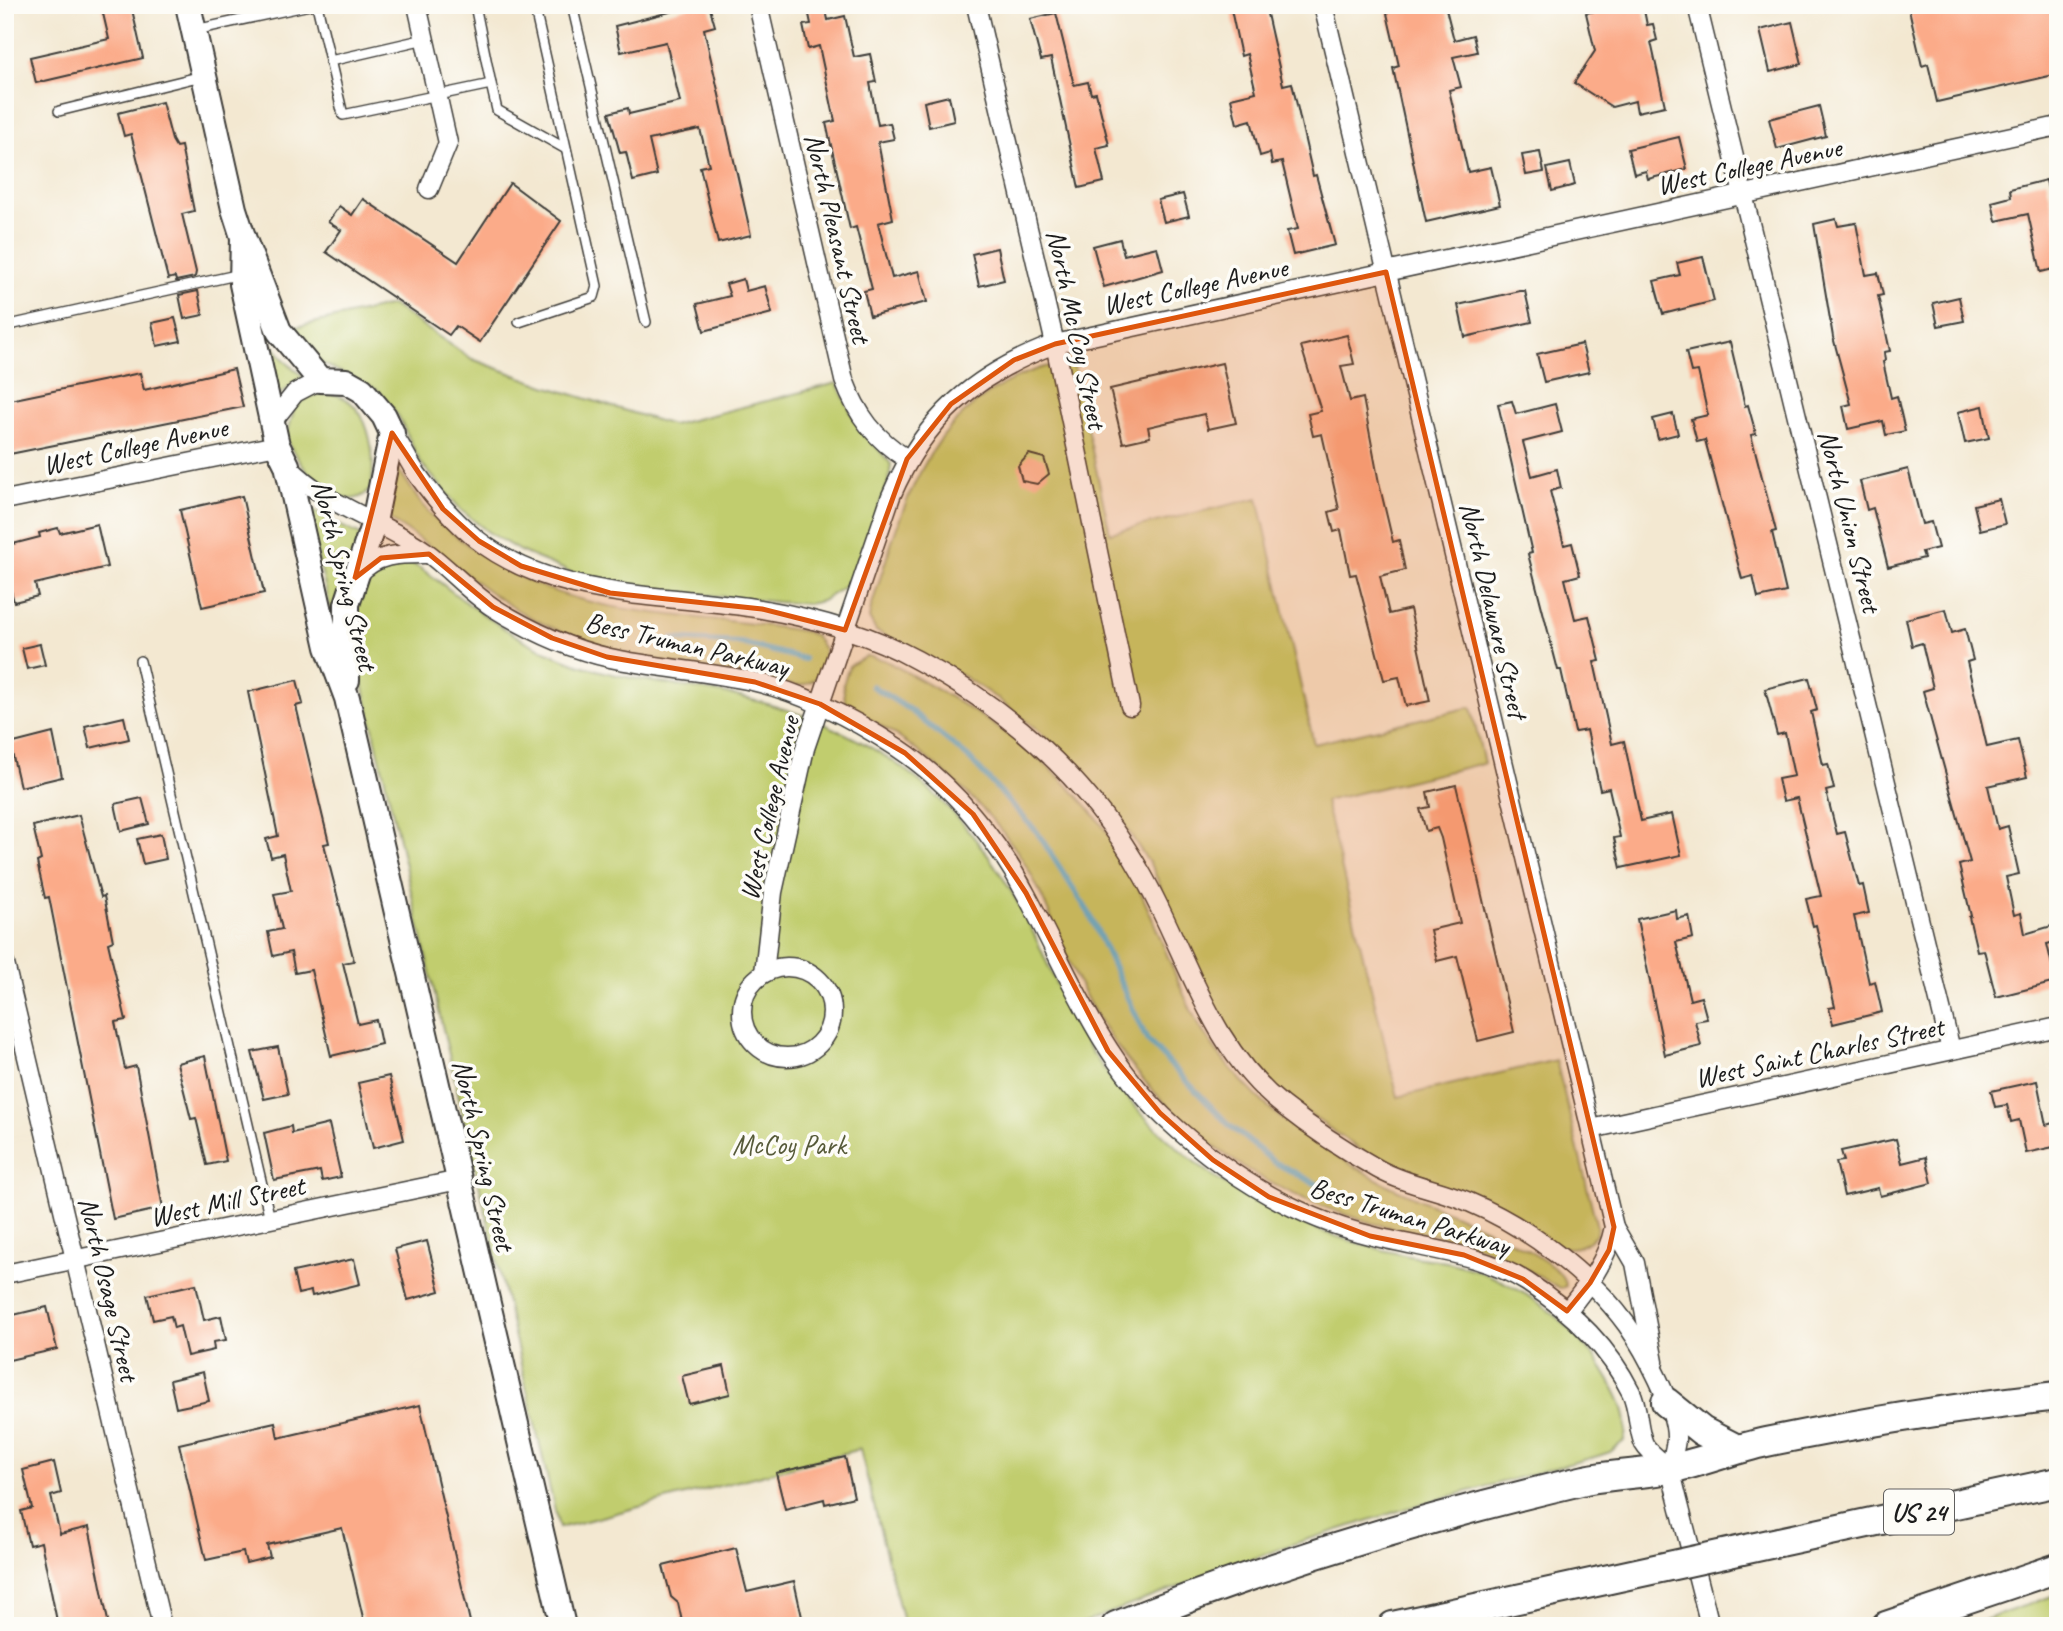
<svg xmlns="http://www.w3.org/2000/svg" width="2063" height="1631" font-family="Caveat,sans-serif">
	<rect width="100%" height="100%" fill="#fdfcf7"/>
	<filter id="ink" filterUnits="userSpaceOnUse"><feTurbulence type="fractalNoise" baseFrequency=".0143" numOctaves="2"/><feDisplacementMap in="SourceGraphic" scale="14" xChannelSelector="R" yChannelSelector="G"/><feConvolveMatrix kernelMatrix="1 2 1 2 8 2 1 2 1" color-interpolation-filters="sRGB"/></filter>
	<filter id="wash" filterUnits="userSpaceOnUse"><feTurbulence type="fractalNoise" baseFrequency=".00686" numOctaves="4" result="noise"/><feDisplacementMap in="SourceGraphic" scale="28" xChannelSelector="R" yChannelSelector="G"/><feGaussianBlur stdDeviation="1.57" result="paint"/><feColorMatrix in="noise" values="0 0 0 0 0 0 0 0 0 0 0 0 0 0 0 0 0 1.4 0 .05"/><feComposite in="paint" operator="in"/></filter>
	<g filter="url(#wash)">
		<rect width="100%" height="100%" fill="#f3e8d1"/>
		<g fill="#c1cd6e" stroke="#6e7445" stroke-width="2">
			<path d="M 392,305 L 472,359 L 545,386 L 672,425 L 837,383 L 856,423 L 891,464 L 889,480 L 852,575 L 844,587 L 822,601 L 808,604 L 777,602 L 649,589 L 582,577 L 520,551 L 488,532 L 461,510 L 420,462 L 399,417 L 378,390 L 319,362 L 291,328 Z"/>
			<path d="M 265,335 L 286,362 L 303,376 L 278,396 Z"/>
			<path d="M 1073,363 L 1110,533 L 1258,498 L 1314,744 L 1471,707 L 1484,763 L 1325,801 L 1398,1097 L 1556,1060 L 1597,1227 L 1596,1234 C 1586,1246 1574,1251 1559,1246 L 1424,1180 L 1375,1160 L 1279,1093 L 1240,1053 L 1196,972 L 1153,869 L 1108,800 L 1039,731 L 1001,701 L 963,676 L 876,631 L 869,618 L 871,608 C 903,506 926,405 1041,368 C 1051,365 1063,365 1073,363 Z"/>
			<path d="M 327,393 C 371,397 376,455 371,489 C 339,522 299,465 286,439 L 295,406 L 311,396 Z"/>
			<path d="M 396,468 C 407,478 412,492 421,503 C 434,520 452,533 469,546 C 574,625 686,609 807,632 L 816,637 L 824,649 C 825,669 818,684 797,686 C 708,669 611,660 530,617 C 479,590 440,549 390,520 Z"/>
			<path d="M 304,503 L 330,521 L 361,535 L 336,630 Z"/>
			<path d="M 407,561 C 426,570 443,585 459,597 C 494,623 528,646 569,661 C 616,679 668,683 717,692 C 780,704 841,726 894,762 C 953,802 999,863 1030,926 C 1052,971 1069,1020 1098,1061 C 1133,1110 1180,1155 1230,1187 C 1282,1219 1340,1241 1400,1254 C 1416,1258 1432,1259 1447,1262 C 1514,1277 1576,1321 1610,1381 C 1621,1400 1630,1418 1624,1441 L 1610,1452 L 1598,1456 L 1418,1505 L 1290,1545 L 1075,1626 L 904,1626 L 860,1449 L 559,1528 L 357,659 C 357,634 352,578 380,566 C 387,562 399,562 407,561 Z"/>
			<path d="M 867,656 L 884,660 C 979,710 1080,771 1130,870 C 1155,918 1171,971 1196,1020 C 1214,1053 1243,1084 1270,1109 C 1304,1138 1347,1163 1386,1184 C 1415,1200 1565,1254 1566,1286 L 1560,1289 C 1531,1272 1503,1254 1471,1243 C 1439,1233 1405,1232 1372,1223 C 1324,1209 1275,1189 1233,1160 C 1166,1114 1108,1047 1074,973 C 1055,930 1040,882 1012,844 C 980,801 941,767 897,736 C 880,724 859,716 845,701 L 843,685 L 849,666 Z"/>
			<path d="M 2058,1594 L 2058,1626 L 1967,1626 Z"/>
		</g>
		<g fill="none" stroke-linecap="round" stroke-linejoin="round">
			<g stroke="#5cb6d9" stroke-width="6">
				<path d="M 673,639 L 741,643 L 804,659"/>
				<path d="M 872,686 L 910,710 L 968,757 L 1037,832 L 1089,913 L 1147,1040 L 1229,1125 L 1274,1162 L 1330,1191"/>
			</g>
		</g>
		<g id="blocks">
			<g fill="#fbab89">
				<path d="M 101,5 L 131,5 L 143,58 L 36,83 L 30,57 L 109,39 Z"/>
				<path d="M 697,5 L 709,5 L 715,26 L 704,29 L 751,235 L 718,243 L 700,167 L 709,165 L 700,129 L 649,140 L 657,175 L 633,181 L 626,152 L 620,153 L 609,113 L 628,108 L 629,114 L 680,102 L 666,42 L 621,52 L 615,26 Z"/>
				<path d="M 807,5 L 825,5 L 828,20 L 845,16 L 854,57 L 870,54 L 876,82 L 870,83 L 878,125 L 890,123 L 894,139 L 878,142 L 893,219 L 878,223 L 892,278 L 919,271 L 927,302 L 870,316 L 864,291 L 872,289 L 856,227 L 850,229 L 826,123 L 835,121 L 819,46 L 808,49 L 803,25 L 811,24 Z"/>
				<path d="M 1230,5 L 1265,5 L 1283,85 L 1292,83 L 1313,176 L 1316,175 L 1335,245 L 1293,255 L 1287,231 L 1298,229 L 1282,162 L 1272,164 L 1270,153 L 1260,156 L 1251,120 L 1237,124 L 1231,98 L 1256,92 L 1247,54 L 1241,56 Z"/>
				<path d="M 1401,5 L 1445,5 L 1454,40 L 1473,35 L 1477,52 L 1453,57 L 1461,87 L 1449,90 L 1468,172 L 1491,167 L 1500,205 L 1426,222 L 1393,68 L 1399,66 L 1386,9 Z"/>
				<path d="M 1620,5 L 1643,5 L 1647,25 L 1653,24 L 1657,40 L 1651,42 L 1665,106 L 1637,112 L 1635,101 L 1612,107 L 1574,83 L 1595,51 L 1586,13 Z"/>
				<path d="M 1908,5 L 2058,5 L 2058,74 L 1937,102 L 1928,64 L 1922,66 Z"/>
				<path d="M 1056,13 L 1074,85 L 1088,82 L 1091,94 L 1096,93 L 1109,145 L 1096,148 L 1104,182 L 1079,188 L 1051,58 L 1041,60 L 1030,19 Z"/>
				<path d="M 1792,22 L 1802,64 L 1770,72 L 1760,30 Z"/>
				<path d="M 949,96 L 954,121 L 929,127 L 924,102 Z"/>
				<path d="M 162,102 L 172,140 L 176,147 L 181,146 L 194,211 L 182,214 L 196,272 L 195,277 L 176,281 L 175,277 L 168,279 L 131,134 L 124,136 L 118,113 Z"/>
				<path d="M 1819,106 L 1826,136 L 1777,149 L 1769,119 Z"/>
				<path d="M 1679,137 L 1687,169 L 1648,179 L 1646,171 L 1634,174 L 1628,149 Z"/>
				<path d="M 1540,152 L 1544,172 L 1526,175 L 1522,155 Z"/>
				<path d="M 1570,163 L 1575,185 L 1552,191 L 1547,168 Z"/>
				<path d="M 2046,180 L 2058,232 L 2058,268 L 2041,272 L 2028,214 L 1996,221 L 1992,202 L 2011,197 L 2010,189 Z"/>
				<path d="M 510,183 L 561,221 L 480,342 L 456,326 L 449,335 L 326,252 L 341,230 L 328,222 L 339,206 L 352,215 L 363,199 L 458,262 Z"/>
				<path d="M 1183,194 L 1189,216 L 1164,222 L 1158,200 Z"/>
				<path d="M 1836,219 L 1838,226 L 1856,223 L 1866,275 L 1878,273 L 1883,295 L 1878,296 L 1890,351 L 1884,352 L 1885,361 L 1883,362 L 1891,398 L 1897,396 L 1905,431 L 1886,435 L 1883,421 L 1848,429 L 1843,406 L 1851,404 L 1833,337 L 1814,224 Z"/>
				<path d="M 1120,239 L 1124,255 L 1157,247 L 1163,270 L 1104,287 L 1093,246 Z"/>
				<path d="M 997,248 L 1004,280 L 979,286 L 972,254 Z"/>
				<path d="M 1703,257 L 1714,301 L 1663,314 L 1654,281 L 1680,275 L 1677,263 Z"/>
				<path d="M 743,279 L 746,291 L 765,286 L 772,313 L 704,331 L 697,304 L 730,296 L 726,284 Z"/>
				<path d="M 198,291 L 203,315 L 184,319 L 179,295 Z"/>
				<path d="M 1520,291 L 1525,291 L 1532,322 L 1465,337 L 1458,305 Z"/>
				<path d="M 1959,297 L 1964,321 L 1938,326 L 1933,303 Z"/>
				<path d="M 175,318 L 181,341 L 157,346 L 152,323 Z"/>
				<path d="M 1347,335 L 1354,364 L 1341,366 L 1350,401 L 1363,398 L 1379,483 L 1393,542 L 1399,540 L 1405,570 L 1380,576 L 1389,614 L 1410,609 L 1430,701 L 1406,706 L 1399,677 L 1384,680 L 1356,574 L 1350,575 L 1341,530 L 1334,532 L 1329,512 L 1339,509 L 1322,434 L 1313,436 L 1308,414 L 1321,411 L 1301,346 Z"/>
				<path d="M 1730,342 L 1745,406 L 1748,405 L 1756,434 L 1751,435 L 1776,531 L 1772,532 L 1786,592 L 1758,598 L 1753,576 L 1742,579 L 1705,440 L 1697,442 L 1691,419 L 1708,415 L 1698,371 L 1691,372 L 1686,352 Z"/>
				<path d="M 1582,344 L 1589,372 L 1544,382 L 1537,354 Z"/>
				<path d="M 1222,363 L 1236,423 L 1208,429 L 1204,414 L 1148,427 L 1150,437 L 1123,443 L 1110,389 Z"/>
				<path d="M 234,369 L 243,407 L 5,455 L 5,401 L 140,373 L 144,390 Z"/>
				<path d="M 1512,401 L 1516,414 L 1555,404 L 1562,432 L 1523,442 L 1532,476 L 1557,469 L 1561,488 L 1550,491 L 1564,545 L 1572,543 L 1580,575 L 1565,579 L 1575,619 L 1589,616 L 1600,661 L 1594,662 L 1612,744 L 1624,741 L 1641,821 L 1672,814 L 1681,855 L 1621,868 L 1614,838 L 1620,837 L 1609,788 L 1600,790 L 1587,730 L 1575,732 L 1561,670 L 1558,670 L 1528,554 L 1532,553 L 1498,404 Z"/>
				<path d="M 1983,406 L 1989,438 L 1965,443 L 1958,412 Z"/>
				<path d="M 1673,414 L 1678,434 L 1658,439 L 1653,419 Z"/>
				<path d="M 1029,454 L 1044,458 L 1049,474 L 1037,484 L 1022,481 L 1018,466 Z"/>
				<path d="M 1908,469 L 1922,524 L 1931,522 L 1938,548 L 1922,552 L 1924,558 L 1888,567 L 1873,508 L 1867,510 L 1860,481 Z"/>
				<path d="M 242,496 L 264,593 L 202,607 L 180,510 Z"/>
				<path d="M 1999,499 L 2005,524 L 1980,530 L 1974,505 Z"/>
				<path d="M 97,524 L 107,567 L 35,584 L 38,596 L 14,602 L 5,568 L 5,546 L 40,537 L 39,533 L 58,528 L 60,533 Z"/>
				<path d="M 1946,609 L 1952,633 L 1965,629 L 1973,660 L 1967,662 L 1987,747 L 2018,740 L 2027,777 L 1988,786 L 1998,829 L 2008,826 L 2019,874 L 2006,877 L 2014,915 L 2021,913 L 2025,934 L 2058,924 L 2058,941 L 2047,944 L 2056,982 L 1996,997 L 1984,950 L 1977,951 L 1969,917 L 1971,916 L 1959,865 L 1970,862 L 1923,691 L 1933,688 L 1922,643 L 1912,646 L 1906,619 Z"/>
				<path d="M 40,644 L 45,665 L 27,669 L 22,648 Z"/>
				<path d="M 1809,678 L 1817,710 L 1811,712 L 1823,765 L 1828,764 L 1834,789 L 1826,791 L 1837,834 L 1845,832 L 1859,886 L 1863,885 L 1869,913 L 1854,916 L 1869,983 L 1875,981 L 1882,1012 L 1833,1024 L 1829,1008 L 1835,1007 L 1816,925 L 1813,926 L 1806,899 L 1821,896 L 1797,798 L 1783,801 L 1778,779 L 1794,776 L 1785,733 L 1777,735 L 1765,689 Z"/>
				<path d="M 297,680 L 303,704 L 296,706 L 329,843 L 324,844 L 354,961 L 343,963 L 358,1024 L 376,1020 L 381,1044 L 331,1056 L 311,970 L 295,973 L 291,952 L 273,956 L 268,932 L 282,929 L 274,894 L 291,891 L 283,854 L 271,857 L 266,839 L 278,836 L 248,692 Z"/>
				<path d="M 124,717 L 129,739 L 90,748 L 85,726 Z"/>
				<path d="M 53,733 L 62,777 L 20,787 L 10,744 Z"/>
				<path d="M 1456,785 L 1514,1032 L 1478,1041 L 1457,956 L 1437,961 L 1430,930 L 1460,923 L 1441,838 L 1437,828 L 1426,831 L 1420,809 L 1430,807 L 1427,792 Z"/>
				<path d="M 142,798 L 149,824 L 121,831 L 115,804 Z"/>
				<path d="M 79,815 L 101,897 L 104,896 L 113,941 L 108,943 L 126,1020 L 115,1022 L 125,1069 L 136,1066 L 163,1208 L 113,1219 L 49,897 L 45,898 L 37,862 L 41,860 L 33,826 Z"/>
				<path d="M 161,834 L 166,859 L 143,864 L 137,839 Z"/>
				<path d="M 1676,910 L 1677,919 L 1689,916 L 1693,938 L 1676,942 L 1690,1000 L 1701,997 L 1707,1019 L 1695,1021 L 1701,1046 L 1665,1055 L 1637,919 Z"/>
				<path d="M 278,1047 L 288,1094 L 264,1099 L 252,1052 Z"/>
				<path d="M 205,1056 L 226,1161 L 207,1165 L 196,1118 L 191,1119 L 177,1063 Z"/>
				<path d="M 389,1076 L 404,1140 L 373,1148 L 358,1083 Z"/>
				<path d="M 2037,1081 L 2046,1125 L 2053,1123 L 2058,1146 L 2026,1153 L 2019,1120 L 2011,1122 L 2007,1105 L 1995,1107 L 1991,1091 Z"/>
				<path d="M 329,1124 L 341,1177 L 322,1181 L 320,1171 L 274,1180 L 264,1133 L 291,1126 L 292,1133 Z"/>
				<path d="M 1896,1139 L 1902,1163 L 1926,1157 L 1932,1183 L 1880,1196 L 1878,1188 L 1844,1196 L 1836,1162 L 1844,1161 L 1841,1151 Z"/>
				<path d="M 427,1241 L 440,1291 L 408,1300 L 395,1249 Z"/>
				<path d="M 354,1259 L 360,1284 L 312,1296 L 311,1291 L 298,1294 L 293,1272 Z"/>
				<path d="M 196,1284 L 204,1320 L 221,1316 L 226,1340 L 213,1342 L 214,1350 L 187,1356 L 180,1326 L 174,1328 L 171,1316 L 153,1320 L 147,1295 Z"/>
				<path d="M 47,1307 L 57,1349 L 5,1361 L 5,1317 Z"/>
				<path d="M 724,1366 L 730,1394 L 689,1404 L 682,1376 Z"/>
				<path d="M 203,1372 L 209,1401 L 176,1408 L 170,1380 Z"/>
				<path d="M 420,1405 L 471,1626 L 365,1626 L 342,1528 L 267,1545 L 270,1557 L 246,1563 L 243,1552 L 206,1560 L 179,1444 L 275,1422 L 278,1438 Z"/>
				<path d="M 845,1457 L 854,1497 L 825,1504 L 824,1499 L 785,1509 L 776,1473 Z"/>
				<path d="M 54,1462 L 61,1493 L 51,1496 L 60,1534 L 89,1527 L 109,1626 L 58,1626 L 41,1542 L 29,1545 L 21,1511 L 32,1508 L 23,1470 Z"/>
				<path d="M 736,1548 L 747,1592 L 794,1581 L 804,1626 L 683,1626 L 678,1603 L 671,1597 L 663,1566 Z"/>
			</g>
		</g>
	</g>
	<g filter="url(#ink)">
		<use href="#blocks" fill-opacity="0" stroke="#3c3b37" stroke-width="2"/>
		<g fill="none" stroke-linecap="round" stroke-linejoin="round">
			<g stroke="#3c3b37" stroke-width="12">
				<g id="lane">
					<path d="M 317,5 L 343,115 L 491,84 L 475,5"/>
					<path d="M 572,5 L 646,322"/>
					<path d="M 195,30 L 310,5"/>
					<path d="M 330,61 L 425,39"/>
					<path d="M 491,84 L 497,110 L 566,149"/>
					<path d="M 59,111 L 202,76"/>
					<path d="M 519,322 L 594,297 L 597,286 L 534,5"/>
					<path d="M 5,326 L 241,274"/>
					<path d="M 140,661 L 270,1219"/>
				</g>
			</g>
			<g stroke="#3c3b37" stroke-width="21">
				<g id="street">
					<path d="M 417,5 L 448,143 L 429,189"/>
					<path d="M 758,5 L 844,380 C 857,415 875,439 907,459"/>
					<path d="M 976,5 L 1055,344 L 1130,706"/>
					<path d="M 1323,5 L 1614,1227 C 1607,1261 1588,1285 1567,1311"/>
					<path d="M 1697,5 L 1951,1050"/>
					<path d="M 272,422 L 295,393 L 320,380"/>
					<path d="M 392,433 C 402,446 408,461 417,474 C 434,498 452,519 475,538 C 555,602 667,593 761,609 C 814,618 870,634 917,660 C 1012,711 1090,781 1143,876 C 1188,955 1208,1046 1282,1105 C 1311,1128 1346,1151 1378,1169 C 1407,1185 1439,1189 1469,1202 C 1528,1227 1589,1273 1627,1325 C 1644,1349 1677,1409 1676,1439 C 1675,1452 1669,1463 1672,1476 C 1684,1526 1698,1576 1710,1626"/>
					<path d="M 288,466 C 325,506 381,520 425,551 C 449,568 469,592 494,608 C 529,630 570,649 610,658 C 656,668 705,671 752,681 C 804,693 854,719 898,748 C 952,784 998,840 1027,896 C 1069,974 1099,1055 1164,1117 C 1224,1173 1292,1217 1373,1236 C 1424,1249 1481,1253 1527,1282 C 1570,1310 1608,1346 1631,1392 C 1639,1408 1637,1428 1644,1444 C 1649,1453 1662,1462 1670,1469"/>
					<path d="M 5,500 L 277,445"/>
					<path d="M 358,575 C 377,553 400,554 428,554"/>
					<path d="M 5,964 L 162,1626"/>
					<circle cx="787" cy="1012" r="45"/>
					<path d="M 764,973 L 773,892 L 805,748 L 891,496 C 925,417 975,374 1055,344 L 2058,126"/>
					<path d="M 1591,1129 L 2058,1027"/>
					<path d="M 1614,1227 L 1635,1263 L 1654,1362"/>
					<path d="M 5,1274 L 459,1180"/>
				</g>
			</g>
			<g stroke="#3c3b37" stroke-width="28">
				<g id="secondary">
					<path d="M 188,5 L 234,209 L 243,237 L 279,331 L 320,380 L 346,381 L 362,390 L 384,416 L 392,433 L 374,522 L 347,604 L 347,680"/>
					<path d="M 243,237 L 242,284 L 277,445 L 287,465 L 328,647 L 347,698 L 563,1626"/>
				</g>
			</g>
			<g stroke="#3c3b37" stroke-width="32">
				<g id="primary">
					<path d="M 1666,1402 L 1702,1431 L 1737,1449"/>
					<path d="M 1779,1542 L 2058,1482"/>
					<path d="M 1116,1626 C 1268,1565 1426,1517 1585,1480 C 1615,1474 1645,1474 1674,1468 C 1705,1461 1734,1449 1766,1442 C 1862,1422 1960,1407 2058,1396"/>
					<path d="M 1393,1626 L 1605,1580"/>
					<path d="M 1886,1626 L 2058,1568"/>
				</g>
			</g>
			<use href="#lane" stroke="#fff" stroke-width="9"/>
			<use href="#street" stroke="#fff" stroke-width="18"/>
			<use href="#secondary" stroke="#fff" stroke-width="24"/>
			<use href="#primary" stroke="#fff" stroke-width="28"/>
			<g stroke="#3c3b37" stroke-width="32" stroke-linecap="butt">
				<path id="primary-bridge" d="M 1605,1580 L 1779,1542"/>
			</g>
			<use href="#primary-bridge" stroke="#fff" stroke-width="28"/>
		</g>
	</g>
	<path fill="#de560d" fill-opacity="0.2" stroke="#de560d" stroke-width="5" stroke-linejoin="round" d="M 1386,272 L 1614,1227 L 1609,1250 L 1590,1283 L 1567,1311 L 1523,1279 L 1464,1255 L 1370,1236 L 1269,1197 L 1213,1160 L 1160,1113 L 1108,1051 L 1026,893 L 973,814 L 905,753 L 820,704 L 755,682 L 607,657 L 552,638 L 493,607 L 429,554 L 381,558 L 355,578 L 392,433 L 443,509 L 479,541 L 521,566 L 610,593 L 762,609 L 845,630 L 907,459 L 951,404 L 1014,360 L 1055,344 Z"/>
	<g text-anchor="middle" dominant-baseline="central" stroke-width="7" stroke-linejoin="round" paint-order="stroke">
		<rect fill="#fdfcf7" stroke="#605f5e" stroke-width="2" x="1884" y="1489.5" width="70" height="45" rx="5"/>
		<g font-size="26" font-weight="bold" fill="#1c1c1c">
			<text x="1919" y="1512">US 24</text>
		</g>
		<g font-size="28" fill="#1c1c1c" stroke="#fdfcf7">
			<text transform="translate(1749 166) rotate(-12)">West College Avenue</text>
			<text transform="translate(838 238) rotate(77)">North Pleasant Street</text>
			<text transform="translate(1195 286) rotate(-12)">West College Avenue</text>
			<text transform="translate(1077 329) rotate(78)">North Mc Coy Street</text>
			<text transform="translate(135 446) rotate(-12)">West College Avenue</text>
			<text transform="translate(1850 521) rotate(76)">North Union Street</text>
			<text transform="translate(345 575) rotate(76)">North Spring Street</text>
			<text transform="translate(1494 610) rotate(77)">North Delaware Street</text>
			<text transform="translate(687 644) rotate(13)">Bess Truman Parkway</text>
			<text transform="translate(769 808) rotate(-77)">West College Avenue</text>
			<text transform="translate(1819 1052) rotate(-12)">West Saint Charles Street</text>
			<text transform="translate(484 1155) rotate(77)">North Spring Street</text>
			<text transform="translate(227 1201) rotate(-12)">West Mill Street</text>
			<text transform="translate(1410 1216) rotate(17)">Bess Truman Parkway</text>
			<text transform="translate(109 1289) rotate(77)">North Osage Street</text>
		</g>
		<g font-size="28" fill="#565a39" stroke="#fdfcf7">
			<text x="789" y="1144">McCoy Park</text>
		</g>
	</g>
	<rect width="2063" height="1631" fill="none" stroke="#fdfcf7" stroke-width="28"/>
</svg>
